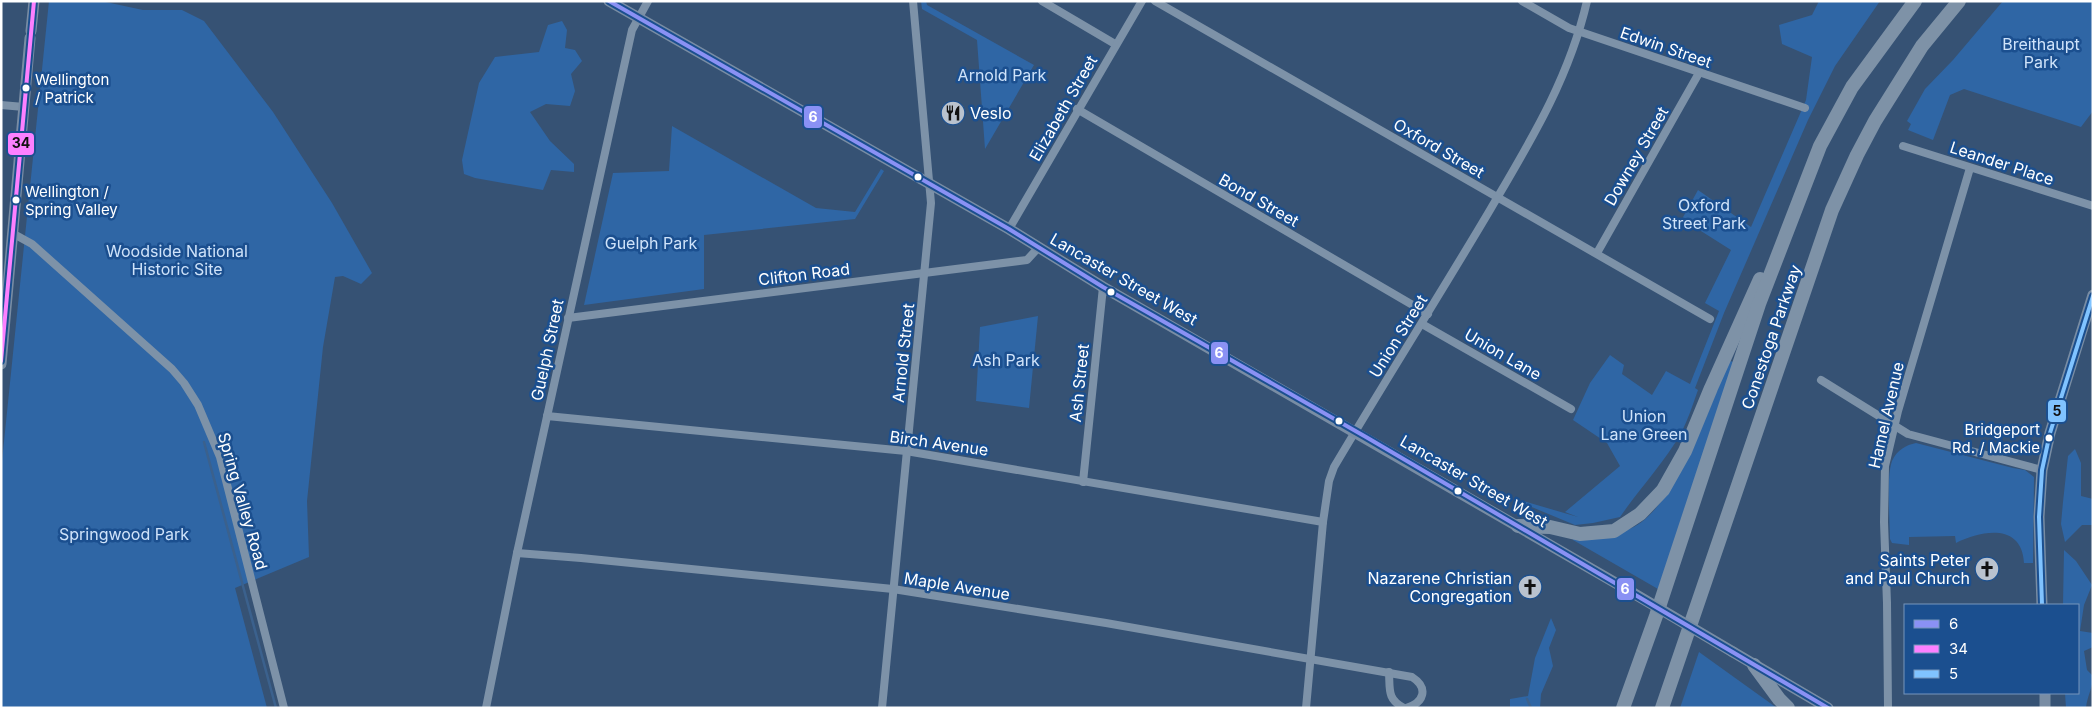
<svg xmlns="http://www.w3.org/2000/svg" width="2094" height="709" font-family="Inter,sans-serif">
	<rect width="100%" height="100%" fill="#365274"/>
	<g fill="#2f66a5">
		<path d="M 49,1 L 101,1 L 143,10 L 182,10 L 204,21 L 273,112 L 332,203 L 372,273 L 361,284 L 343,276 L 335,277 L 323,347 L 307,501 L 309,557 L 235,588 L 267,708 L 1,708 L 1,471 Z"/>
		<path d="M 921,1 L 926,1 L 927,5 L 1034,65 L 985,149 L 977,40 L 922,9 Z"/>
		<path d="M 1819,1 L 1880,1 L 1835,66 L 1808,120 L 1724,313 L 1695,388 L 1698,390 C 1693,404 1688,420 1681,433 C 1664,463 1640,488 1620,517 L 1593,523 L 1575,525 L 1522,503 L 1523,501 L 1578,517 L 1565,512 L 1620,466 L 1607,443 L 1573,420 L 1590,383 L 1610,355 L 1624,365 L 1622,374 L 1652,395 L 1666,371 L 1690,384 L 1719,311 L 1705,303 L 1731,250 L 1682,219 L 1698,190 L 1751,227 L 1806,100 L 1812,57 L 1782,44 L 1779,25 L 1812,15 Z"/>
		<path d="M 2003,1 L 2093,1 L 2093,111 L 2081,127 L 1964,89 L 1950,95 L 1933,140 L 1908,130 L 1911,124 L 1907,121 L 1925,89 L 1953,60 Z"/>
		<path d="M 562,21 L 567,30 L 565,48 L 575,50 L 582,61 L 571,74 L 575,91 L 570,106 L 546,104 L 530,112 L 550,141 L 574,164 L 574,172 L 551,170 L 543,190 L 475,178 L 464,174 L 462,160 L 479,83 L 495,57 L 539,52 L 548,25 Z"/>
		<path d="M 672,126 L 816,208 L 855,212 L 881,169 L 884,171 L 855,219 L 704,235 L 704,289 L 584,305 L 613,173 L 669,171 Z"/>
		<path d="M 1038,316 L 1029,408 L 976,401 L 980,327 Z"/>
		<path d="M 1729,361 L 1735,362 L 1658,589 L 1573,540 L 1573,536 C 1590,534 1610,534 1626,530 C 1672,518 1711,403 1729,361 Z"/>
		<path d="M 1916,443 L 2013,468 L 2025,470 L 2034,477 L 2033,563 L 2024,563 C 2022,523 1982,530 1956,543 L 1955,536 L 1909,537 L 1909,545 L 1892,543 L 1890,539 C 1890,519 1886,478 1892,461 C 1897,450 1906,445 1916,443 Z"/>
		<path d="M 2075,449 L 2081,463 L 2081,496 L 2093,499 L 2093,525 L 2082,525 L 2065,542 L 2061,524 L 2063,502 L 2068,456 Z"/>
		<path d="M 2064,550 L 2076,561 L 2092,585 L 2084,605 L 2080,631 L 2093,633 L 2093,647 L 2084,651 L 2087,670 L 2093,676 C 2093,688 2087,696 2086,708 L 2066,708 L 2065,693 L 2078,693 L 2078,605 L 2063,605 Z"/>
		<path d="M 1551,618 L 1556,630 L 1549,648 L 1553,666 L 1541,694 L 1540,708 L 1510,708 L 1510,699 L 1528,696 L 1535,658 Z"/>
		<path d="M 1699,652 L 1777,708 L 1680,708 Z"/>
	</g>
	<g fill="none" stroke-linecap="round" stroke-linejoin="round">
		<g stroke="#3b618d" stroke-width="2.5">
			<path d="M 204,442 L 276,708"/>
			<path d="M 1527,699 L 1531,708"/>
		</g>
		<g stroke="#7d92a8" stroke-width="8">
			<path d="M 1042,1 L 1115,44"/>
			<path d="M 1155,1 L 1710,319"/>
			<path d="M 1522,1 L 1569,28 L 1805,108"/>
			<path d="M 1,105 L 24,107"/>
			<path d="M 1077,109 L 1428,314"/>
			<path d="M 1903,146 L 2093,206"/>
			<path d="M 1009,229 L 1142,1"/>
			<path d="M 12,233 L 32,244 L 172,369 L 184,383 L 198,405 L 220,457 L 284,708"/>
			<path d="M 1597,253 L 1699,73"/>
			<path d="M 568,318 L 1027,260 L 1038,248"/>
			<path d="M 1422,324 L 1571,409"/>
			<path d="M 1821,380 L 1908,434 L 2042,470"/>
			<path d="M 547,416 L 906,451 L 1323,522"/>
			<path d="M 1083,482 L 1103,287"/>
			<path d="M 517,553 L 581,558 L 893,589 L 1106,623 L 1412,677 C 1429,688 1424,703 1406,708"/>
			<path d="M 1389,672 C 1390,690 1387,699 1404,708"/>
			<path d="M 486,708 L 517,553 L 632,30 L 648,1"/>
			<path d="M 882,708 L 931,203 L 913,1"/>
			<path d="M 1306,708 L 1323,522 L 1329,481 L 1334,467 C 1385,381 1439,296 1490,210 C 1530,142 1569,79 1587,1"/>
			<path d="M 1888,708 L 1887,603 L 1884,522 L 1885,466 L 1898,411 L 1970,168"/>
		</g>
		<g stroke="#798da4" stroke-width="11">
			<path d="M 609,1 L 1009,229 L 1103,287 L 1633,593"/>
			<path d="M 31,31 L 34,1"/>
			<path d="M 1,364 L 30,38"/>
			<path d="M 2042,605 L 2039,517 L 2042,470 L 2050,433 L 2093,295"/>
			<path d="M 1733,652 L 1828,708"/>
			<path d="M 2045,693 L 2045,708"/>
		</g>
		<g stroke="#7e92a7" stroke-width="14">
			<path d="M 1518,526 L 1550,527 L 1580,534 L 1614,531 L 1640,514 L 1663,490 L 1685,451 L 1711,388 L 1760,279"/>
			<path d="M 1754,665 L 1779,699 L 1788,708"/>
			<path d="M 1623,708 L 1656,616 L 1759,304 L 1820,146 L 1852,87 L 1915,1"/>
			<path d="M 1662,708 L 1832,210 L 1857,155 L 1875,121 L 1922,46 L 1959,1"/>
		</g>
		<path stroke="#798da4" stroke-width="11" d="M 1633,593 L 1733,652"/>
		<g stroke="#1b4f8f" stroke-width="8">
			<path id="bus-1" d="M 609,1 L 1009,229 L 1103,287 L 1366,437 L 1828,708"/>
		</g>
		<g stroke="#1b4f8f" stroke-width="8">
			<path id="bus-2" d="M 1,361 L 34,1"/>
		</g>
		<g stroke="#1b4f8f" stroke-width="8">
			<path id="bus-3" d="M 2042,605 L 2039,517 L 2042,470 L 2050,433 L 2093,296"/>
		</g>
		<use href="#bus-1" stroke="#8a91f4" stroke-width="4"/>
		<use href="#bus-2" stroke="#fc80ff" stroke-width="4"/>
		<use href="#bus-3" stroke="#80c3ff" stroke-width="4"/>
	</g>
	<defs>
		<g id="restaurant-disc" transform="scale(1.25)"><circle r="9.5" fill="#b9c2ce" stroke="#1b4f8f"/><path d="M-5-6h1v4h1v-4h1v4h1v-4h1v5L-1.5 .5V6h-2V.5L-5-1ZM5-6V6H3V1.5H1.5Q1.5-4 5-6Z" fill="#111"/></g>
		<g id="church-disc" transform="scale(1.25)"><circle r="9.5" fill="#b9c2ce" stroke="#1b4f8f"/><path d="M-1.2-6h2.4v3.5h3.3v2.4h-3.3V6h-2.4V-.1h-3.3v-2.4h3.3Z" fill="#111"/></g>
	</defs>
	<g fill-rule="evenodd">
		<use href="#restaurant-disc" x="953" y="113"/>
		<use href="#church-disc" x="1987" y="569"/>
		<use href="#church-disc" x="1530" y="587"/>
	</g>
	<g fill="#fff" stroke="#1b4f8f" stroke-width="2">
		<circle cx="26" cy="88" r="4.5"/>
		<circle cx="918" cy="177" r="4.5"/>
		<circle cx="16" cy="200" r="4.5"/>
		<circle cx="1111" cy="292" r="4.5"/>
		<circle cx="1339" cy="421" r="4.5"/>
		<circle cx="2049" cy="438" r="4.5"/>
		<circle cx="1458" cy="491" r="4.5"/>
	</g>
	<g text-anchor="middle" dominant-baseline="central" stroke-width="5" stroke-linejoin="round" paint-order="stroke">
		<g font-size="15" fill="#fff" stroke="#1b4f8f" text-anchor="start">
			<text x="35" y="79">Wellington<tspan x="35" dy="18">/ Patrick</tspan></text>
			<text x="25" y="191">Wellington /<tspan x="25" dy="18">Spring Valley</tspan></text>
			<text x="2040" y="429" text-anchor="end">Bridgeport<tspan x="2040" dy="18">Rd. / Mackie</tspan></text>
		</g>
		<g font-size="16" fill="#cfe3fa" stroke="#1b4f8f">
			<text x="2041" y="44">Breithaupt<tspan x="2041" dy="18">Park</tspan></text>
			<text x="1002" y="75">Arnold Park</text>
			<text x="1704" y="205">Oxford<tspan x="1704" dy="18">Street Park</tspan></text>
			<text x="651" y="243">Guelph Park</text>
			<text x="177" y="251">Woodside National<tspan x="177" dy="18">Historic Site</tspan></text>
			<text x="1006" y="360">Ash Park</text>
			<text x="1644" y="416">Union<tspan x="1644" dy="18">Lane Green</tspan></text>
			<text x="124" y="534">Springwood Park</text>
		</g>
		<g font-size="16" fill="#fff" stroke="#1b4f8f">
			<text transform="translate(1666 47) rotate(19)">Edwin Street</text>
			<text transform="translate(1063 108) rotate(-60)">Elizabeth Street</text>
			<text transform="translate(1439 148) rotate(30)">Oxford Street</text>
			<text transform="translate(1636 156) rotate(-60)">Downey Street</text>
			<text transform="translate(2002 163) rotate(18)">Leander Place</text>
			<text transform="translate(1259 200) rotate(30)">Bond Street</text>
			<text transform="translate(804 274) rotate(-7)">Clifton Road</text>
			<text transform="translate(1124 279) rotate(30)">Lancaster Street West</text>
			<text transform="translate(1398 336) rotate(-58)">Union Street</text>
			<text transform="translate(1771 337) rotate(-71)">Conestoga Parkway</text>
			<text transform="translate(547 350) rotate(-78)">Guelph Street</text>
			<text transform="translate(903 353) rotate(-84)">Arnold Street</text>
			<text transform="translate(1503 354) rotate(30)">Union Lane</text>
			<text transform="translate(1079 383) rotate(-84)">Ash Street</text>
			<text transform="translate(1886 415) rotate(-77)">Hamel Avenue</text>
			<text transform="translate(939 443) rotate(8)">Birch Avenue</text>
			<text transform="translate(1474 481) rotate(30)">Lancaster Street West</text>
			<text transform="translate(243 501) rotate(74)">Spring Valley Road</text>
			<text transform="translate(957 586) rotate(9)">Maple Avenue</text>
		</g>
		<g font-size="16" fill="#fff" stroke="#1b4f8f" text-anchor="end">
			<text x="970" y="113" text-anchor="start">Veslo</text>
			<text x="1970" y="560">Saints Peter<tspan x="1970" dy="18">and Paul Church</tspan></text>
			<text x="1512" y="578">Nazarene Christian<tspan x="1512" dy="18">Congregation</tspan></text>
		</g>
	</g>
	<g stroke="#1b4f8f" stroke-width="2">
		<rect x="803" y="105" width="20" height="24" rx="5" fill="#8a91f4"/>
		<rect x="7" y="132" width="28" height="24" rx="5" fill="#fc80ff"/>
		<rect x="1210" y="341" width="19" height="24" rx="5" fill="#8a91f4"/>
		<rect x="2047" y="399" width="20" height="24" rx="5" fill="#80c3ff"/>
		<rect x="1616" y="577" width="19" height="24" rx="5" fill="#8a91f4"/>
	</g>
	<g font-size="14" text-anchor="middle" font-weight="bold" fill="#fff">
		<text x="813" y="122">6</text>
		<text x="1219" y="358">6</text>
		<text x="1625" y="594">6</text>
	</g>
	<g font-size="14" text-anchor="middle" font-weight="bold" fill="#111">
		<text x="21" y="148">34</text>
		<text x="2057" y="416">5</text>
	</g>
	<rect width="2094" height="709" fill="none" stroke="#ffffff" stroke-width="5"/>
	<rect x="1904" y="604" width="175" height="90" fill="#1b4f8f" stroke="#7695bc"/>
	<rect x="1914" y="620" width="25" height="8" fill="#8a91f4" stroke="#7695bc"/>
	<text x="1949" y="629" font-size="15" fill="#ffffff">6</text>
	<rect x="1914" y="645" width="25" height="8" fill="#fc80ff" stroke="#7695bc"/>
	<text x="1949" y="654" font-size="15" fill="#ffffff">34</text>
	<rect x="1914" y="670" width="25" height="8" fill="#80c3ff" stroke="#7695bc"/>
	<text x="1949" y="679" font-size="15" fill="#ffffff">5</text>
</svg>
